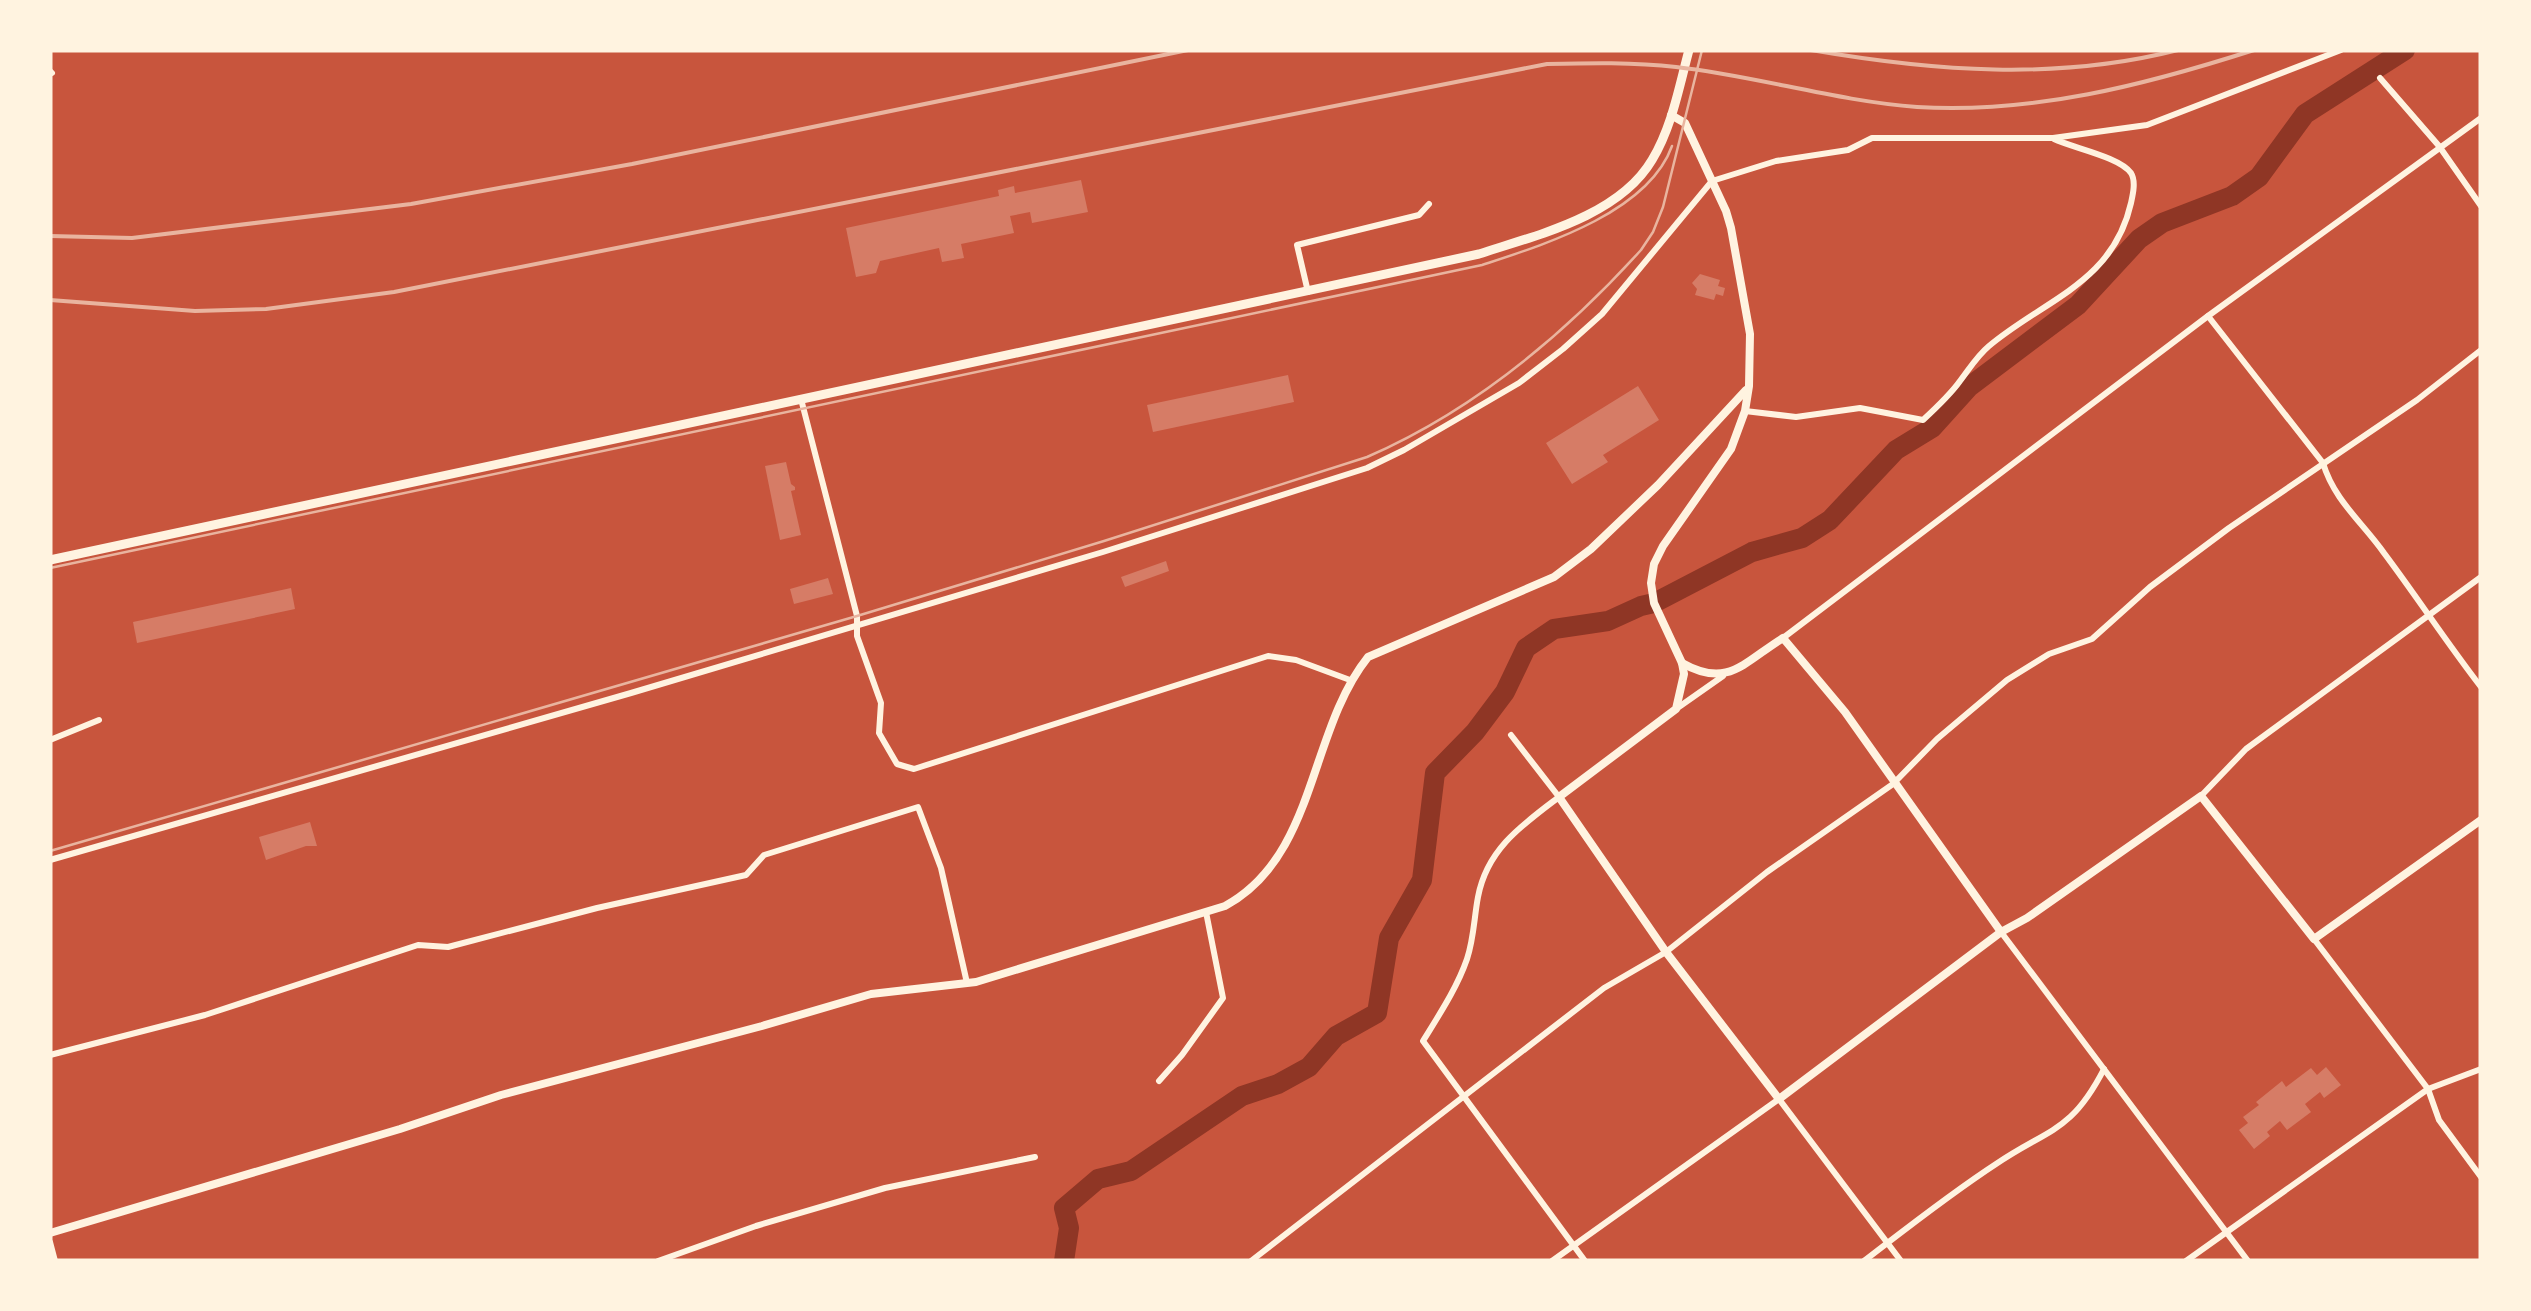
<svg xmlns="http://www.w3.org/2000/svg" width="2531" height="1311" font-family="'Sofia Sans Condensed',sans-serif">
	<rect width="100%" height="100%" fill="#c8553d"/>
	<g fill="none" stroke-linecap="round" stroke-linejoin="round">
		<path stroke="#8f3625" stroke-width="20" d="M 1064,1261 L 1069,1228 L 1064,1208 L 1098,1179 L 1131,1171 L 1242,1096 L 1278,1084 L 1309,1067 L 1336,1036 L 1377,1013 L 1389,938 L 1422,880 L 1435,773 L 1475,732 L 1505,692 L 1526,648 L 1554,629 L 1608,621 L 1641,606 L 1654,603 L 1752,552 L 1802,538 L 1830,520 L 1896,450 L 1932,428 L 1969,387 L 2078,305 L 2139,239 L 2162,223 L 2232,196 L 2259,177 L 2305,114 L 2405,50"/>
	</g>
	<g fill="#d67c66">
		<path d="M 1081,180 L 1088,212 L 1032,223 L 1030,212 L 1010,216 L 1014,233 L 961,244 L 964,258 L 942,262 L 939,248 L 880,261 L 876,273 L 856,277 L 846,228 L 999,196 L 998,190 L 1014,186 L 1015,193 Z"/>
		<path d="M 1700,274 L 1720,280 L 1718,286 L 1725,288 L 1723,296 L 1716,294 L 1714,300 L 1695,295 L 1697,289 L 1692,283 Z"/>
		<path d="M 1288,375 L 1294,402 L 1153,432 L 1147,405 Z"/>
		<path d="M 1638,386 L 1659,420 L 1603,455 L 1608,462 L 1572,484 L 1546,443 Z"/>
		<path d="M 786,462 L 791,484 L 795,487 L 795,490 L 791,491 L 801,535 L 780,540 L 765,466 Z"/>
		<path d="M 1166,561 L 1169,571 L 1125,587 L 1121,577 Z"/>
		<path d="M 828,578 L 833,594 L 794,604 L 790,589 Z"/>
		<path d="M 291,588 L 295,609 L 137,643 L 133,622 Z"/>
		<path d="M 310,822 L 317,846 L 306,846 L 266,860 L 259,837 Z"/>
		<path d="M 2326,1067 L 2341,1085 L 2324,1098 L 2320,1092 L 2305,1104 L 2311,1112 L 2287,1130 L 2280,1121 L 2267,1132 L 2270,1136 L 2254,1149 L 2239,1130 L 2248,1123 L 2243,1117 L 2259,1105 L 2256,1102 L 2282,1081 L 2286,1087 L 2311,1068 L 2317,1075 Z"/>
	</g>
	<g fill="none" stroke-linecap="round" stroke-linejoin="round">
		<g stroke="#fff3e0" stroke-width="6">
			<path d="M 50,71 L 52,73"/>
			<path d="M 2380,78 L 2439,146 L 2481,206"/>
			<path d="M 1308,292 L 1297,245 L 1419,215 L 1429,204"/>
			<path d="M 2208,316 L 2323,463 C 2334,500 2362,522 2384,553 C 2417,597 2447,643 2481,687"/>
			<path d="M 801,399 L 857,616 L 857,636 L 881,703 L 879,733 L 897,764 L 914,769 L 1268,656 L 1296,660 L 1350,680"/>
			<path d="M 1745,411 L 1796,417 L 1860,408 L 1923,420 C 1936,408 1950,395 1960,381 C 1970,368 1977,356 1989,346 C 2045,299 2113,283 2131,203 C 2133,194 2136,181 2131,173 C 2120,157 2073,148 2054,139"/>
			<path d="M 1783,638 L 2208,316 L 2481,118"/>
			<path d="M 1676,709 L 1723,676"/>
			<path d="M 1511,735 L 1559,797 C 1522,825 1487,849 1478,897 C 1474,918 1474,938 1467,959 C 1457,988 1439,1015 1423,1041 L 1585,1261"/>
			<path d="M 50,740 L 99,720"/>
			<path d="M 2201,796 L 2246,749 L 2481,577"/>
			<path d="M 50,860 L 631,693 L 1103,552 L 1367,468 L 1404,450 L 1519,383 L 1563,349 L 1602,314 L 1712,181 L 1776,161 L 1848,150 L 1872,138 L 2053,138 L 2147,125 L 2341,50"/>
			<path d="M 2001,932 L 2248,1261"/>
			<path d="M 2314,939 L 2428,1089 L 2439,1120 L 2481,1177"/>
			<path d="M 50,1055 L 205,1015 L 418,945 L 448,947 L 597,908 L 746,875 L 764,855 L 918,807 L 941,868 L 967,983"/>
			<path d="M 1159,1081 L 1182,1055 L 1223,998 L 1206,912"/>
			<path d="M 50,1242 L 55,1261"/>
			<path d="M 658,1261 L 756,1226 L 885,1188 L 1035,1157"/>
			<path d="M 1251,1261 L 1604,988 L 1666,952 L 1767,872 L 1893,784 L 1937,739 L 2007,680 L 2049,654 L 2092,639 L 2150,587 L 2229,528 L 2417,400 L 2481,350"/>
			<path d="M 1552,1261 L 1779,1099 L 1901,1261"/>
			<path d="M 1864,1261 C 1907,1228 1950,1194 1996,1164 C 2049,1128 2071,1133 2104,1069"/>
			<path d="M 2186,1261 L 2428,1089 L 2481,1069"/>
		</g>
		<g stroke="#fff3e0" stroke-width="8">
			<path d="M 1671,115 L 1685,123 L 1726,211 L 1731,228 L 1750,334 L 1749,386 L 1745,411 L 1731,449 L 1663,546 L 1654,564 L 1651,583 L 1654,603 L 1682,663 L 1684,674 L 1676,709 L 1559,797 L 1666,952 L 1779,1099 L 2001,932 L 2027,918 L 2201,796 L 2314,939 L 2481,820"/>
			<path d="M 1682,663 C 1728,689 1744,662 1783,638 L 1845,712 L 2001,932"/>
			<path d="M 50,1233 L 400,1129 L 501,1095 L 762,1026 L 871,994 L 976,982 L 1225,906 C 1317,856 1308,732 1368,657 L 1554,577 L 1591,549 L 1658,485 L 1746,390"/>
		</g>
		<path stroke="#fff3e0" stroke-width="9" d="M 50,560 L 1479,254 C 1537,235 1619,216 1652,160 C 1672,127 1679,87 1689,50"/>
		<g stroke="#e9b49f" stroke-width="2.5">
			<path d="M 50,568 L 1482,265 C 1543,245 1648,213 1672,146"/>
			<path d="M 50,851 L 857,616 L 1104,541 L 1367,457 C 1473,411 1564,335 1641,250 L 1653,232 L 1663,207 L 1702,50"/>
		</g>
		<g stroke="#e9b49f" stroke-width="4">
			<path d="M 1811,50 C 1933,71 2056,81 2178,50"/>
			<path d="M 50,236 L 132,238 L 411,204 L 632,164 L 1188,50"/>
			<path d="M 50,300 L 195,311 L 266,309 L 394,292 L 1547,64 C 1590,63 1633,62 1676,67 C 1757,76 1836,101 1917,107 C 2033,114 2145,85 2254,50"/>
		</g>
	</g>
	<rect width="2531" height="1311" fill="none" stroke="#fff3e0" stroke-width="105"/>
</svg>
